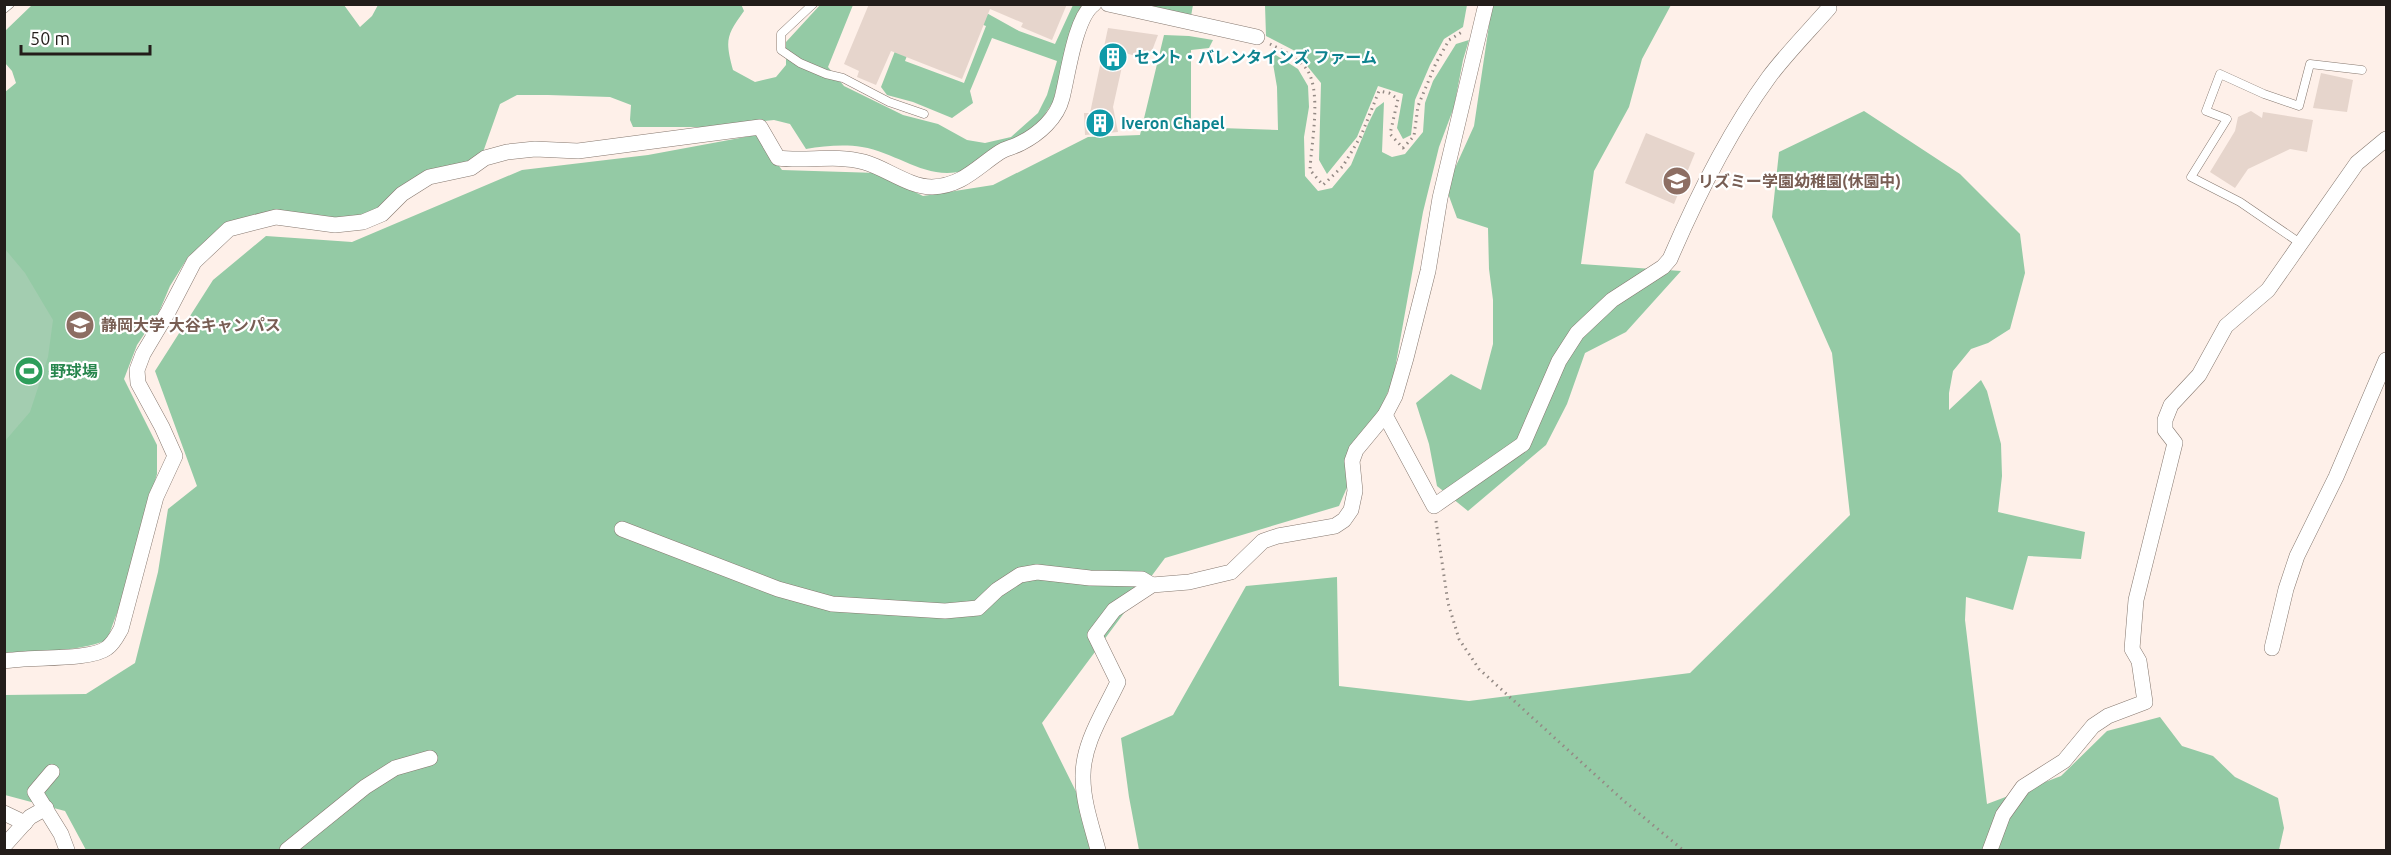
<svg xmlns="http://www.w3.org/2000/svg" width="2391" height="855" font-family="Ubuntu,'Noto Sans JP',sans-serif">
	<rect width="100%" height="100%" fill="#fef0e9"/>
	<path fill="#a3cdb0" d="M 4,232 L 71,322 L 38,420 L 4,453 Z"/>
	<g fill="#94caa5">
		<path d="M 741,4 L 744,11 C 726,36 725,40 733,70 L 755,82 L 776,77 L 786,65 L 786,42 L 820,5 L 853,5 L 828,67 L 844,86 L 903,115 L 938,124 L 967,140 L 985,143 L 1011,137 L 1038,113 L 1047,95 L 1057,61 L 992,38 L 970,91 L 973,103 L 952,118 L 913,102 L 887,95 L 881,87 L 906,23 L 926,5 L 905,61 L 964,83 L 986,26 L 968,19 L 974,6 L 1019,31 L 1055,44 L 1073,5 L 1082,5 L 1074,22 L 1053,102 L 1037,126 L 966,170 C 927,182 899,153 862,147 C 844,144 824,146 806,149 L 790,124 L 774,120 L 707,127 L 633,127 L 630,120 L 631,105 L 610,97 L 548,95 L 517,95 L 500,104 L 482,155 L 381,210 L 335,220 L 307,215 L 210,238 L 188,257 L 170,286 L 159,312 L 137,345 L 124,379 L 157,445 L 157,474 L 120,605 L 107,640 C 75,653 38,650 5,653 L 5,441 L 30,412 L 48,357 L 53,320 L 25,273 L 5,249 L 5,92 L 16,83 L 12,71 L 5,63 L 5,31 L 32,5 L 344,5 L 360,27 L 372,16 L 378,5 Z"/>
		<path d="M 1139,5 L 1193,5 L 1191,16 Z"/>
		<path d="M 1265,5 L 1265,4 L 1467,5 L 1463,27 L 1444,39 L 1430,65 L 1415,100 L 1411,135 L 1403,139 L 1397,128 L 1403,94 L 1378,86 L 1357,137 L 1327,174 L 1319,160 L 1321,83 L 1295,51 L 1266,36 Z"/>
		<path d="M 1492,5 L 1671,5 L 1642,59 L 1629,107 L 1594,171 L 1581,264 L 1681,271 L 1626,332 L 1585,353 L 1567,404 L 1546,445 L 1468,511 L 1437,486 L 1429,444 L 1416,403 L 1451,374 L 1481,390 L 1493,344 L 1493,300 L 1489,269 L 1488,228 L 1457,218 L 1446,188 L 1474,126 Z"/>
		<path d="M 1164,35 L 1189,36 L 1213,40 L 1209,48 L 1191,50 L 1191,127 L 1278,130 L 1277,87 L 1271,52 L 1298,69 L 1308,86 L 1309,107 L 1304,137 L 1305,176 L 1318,191 L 1332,188 L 1351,165 L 1368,124 L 1376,108 L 1384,102 L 1382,152 L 1392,157 L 1405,154 L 1423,132 L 1425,103 L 1433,81 L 1456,44 L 1469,40 L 1463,60 L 1454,107 L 1439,147 L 1423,212 L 1393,380 L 1339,506 L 1165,558 L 1042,723 L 1105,850 L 86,850 L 65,811 L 5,795 L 4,695 L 86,694 L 135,663 L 158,572 L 168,509 L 197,486 L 155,371 L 213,280 L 266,236 L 352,242 L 522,170 L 648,155 L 756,135 L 782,170 L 877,173 L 923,196 L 993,185 L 1088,137 L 1140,135 Z"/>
		<path d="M 1864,111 L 1960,174 L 2020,234 L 2025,273 L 2010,329 L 1988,343 L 1971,349 L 1953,371 L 1949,393 L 1949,410 L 1981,380 L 1987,391 L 2001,444 L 2002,476 L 1998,512 L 2085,532 L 2081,559 L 2028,556 L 2013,610 L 1966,597 L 1965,620 L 1987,804 L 2061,776 L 2107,731 L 2160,717 L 2182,746 L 2213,756 L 2235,777 L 2278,798 L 2284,828 L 2279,850 L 1139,850 L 1129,797 L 1121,738 L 1173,715 L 1246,586 L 1337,577 L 1339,686 L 1469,701 L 1690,673 L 1850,515 L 1832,353 L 1772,217 L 1779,152 Z"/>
	</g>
	<g fill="#e6d5cc">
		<path d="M 869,4 L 1067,4 L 1052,40 L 1021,27 L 1023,23 L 990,9 L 962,79 L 891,51 L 876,85 L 857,77 L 859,71 L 844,64 Z"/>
		<path d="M 1108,28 L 1158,35 L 1150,56 L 1146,55 L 1143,58 L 1125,53 L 1113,107 L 1118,132 L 1085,135 L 1084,113 L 1090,113 Z"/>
		<path d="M 2321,73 L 2353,80 L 2347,112 L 2313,108 Z"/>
		<path d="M 2251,111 L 2262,118 L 2263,112 L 2313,120 L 2307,152 L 2290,149 L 2248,169 L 2235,188 L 2210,172 L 2235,131 L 2238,117 Z"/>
		<path d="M 1646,133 L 1695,153 L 1674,204 L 1625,183 Z"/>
	</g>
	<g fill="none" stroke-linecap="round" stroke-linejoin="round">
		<g stroke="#86786f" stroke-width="9">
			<g id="lane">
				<path d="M 813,4 L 781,34 L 781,50 L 800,63 L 826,74 L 843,78 L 889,102 L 924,114"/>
				<path d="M 4,9 L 10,4"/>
				<path d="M 2300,243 L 2240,202 L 2191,177 L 2227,119 L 2206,111 L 2220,74 L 2264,94 L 2299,106 L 2310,64 L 2362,70"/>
			</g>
		</g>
		<g stroke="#86786f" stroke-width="16">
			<g id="street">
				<path d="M 1108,4 L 1257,37"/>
				<path d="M 1385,415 L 1434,506 L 1523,444 L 1559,361 L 1577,333 L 1612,300 L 1663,267 L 1670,259 C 1697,196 1728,133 1769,77 C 1787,53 1809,31 1829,8 L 1828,4"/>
				<path d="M 622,529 L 778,589 L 832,604 L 945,611 L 978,608 L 997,590 L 1020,575 L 1037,572 L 1090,578 L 1142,579 L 1152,585"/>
				<path d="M 2272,648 L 2286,589 L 2297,556 L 2336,477 L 2386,360"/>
				<path d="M 4,661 C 29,656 90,661 107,648 C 114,643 117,636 121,629 L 156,497 L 175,456 L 162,427 L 138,383 L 137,370 L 143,354 L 168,312 L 194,262 L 229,229 L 276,217 L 335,225 L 363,222 L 382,214 L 402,194 L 429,177 L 471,168 L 485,158 L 507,152 L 535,149 L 578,151 L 760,127 L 778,158 C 806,162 835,154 864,162 C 886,168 909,187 932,187 C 962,186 977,167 1000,152 C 1006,148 1014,147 1021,143 C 1039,134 1057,118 1062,98 C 1068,75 1075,17 1094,4"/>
				<path d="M 52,772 L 35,792 L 61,834 L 67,850"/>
				<path d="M 4,813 L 25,823"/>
				<path d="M 4,846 L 30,817 L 46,808"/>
				<path d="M 287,850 L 365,787 L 395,768 L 430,758"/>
				<path d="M 1098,850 C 1092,827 1083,802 1083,778 C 1082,744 1104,712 1118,682 L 1095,635 L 1114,610 L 1152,585 L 1189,582 L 1231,572 L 1263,541 L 1278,536 L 1335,526 L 1344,520 L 1351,510 L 1355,491 L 1352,461 L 1356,450 L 1385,415 L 1395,396 L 1406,358 L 1428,271 L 1440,198 L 1486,4"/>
				<path d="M 1990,850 L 2003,815 L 2023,787 L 2064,761 L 2093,726 L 2108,716 L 2145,702 L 2139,661 L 2132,649 L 2136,600 L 2175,443 L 2165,430 L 2165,420 L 2171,405 L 2199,375 L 2226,326 L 2268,290 L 2357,163 L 2386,139"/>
			</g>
		</g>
		<g stroke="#948a85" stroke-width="3" stroke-dasharray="1.5 4.5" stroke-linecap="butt">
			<path d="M 1270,44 C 1282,50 1296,57 1305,67 C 1323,88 1311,144 1310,170 L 1323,185 L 1343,166 L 1361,136 L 1379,91 L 1389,93 L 1398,99 L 1390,134 L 1403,148 L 1414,136 L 1418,106 L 1436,63 L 1449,40 L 1462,32"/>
			<path d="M 1436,521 L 1448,603 L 1459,639 L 1479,669 L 1624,801 L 1683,850"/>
		</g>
		<use href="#lane" stroke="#fff" stroke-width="8"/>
		<use href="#street" stroke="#fff" stroke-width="15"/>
	</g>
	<defs>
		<g id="building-disc" transform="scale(1.5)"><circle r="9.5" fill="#0f9aa8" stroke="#fff"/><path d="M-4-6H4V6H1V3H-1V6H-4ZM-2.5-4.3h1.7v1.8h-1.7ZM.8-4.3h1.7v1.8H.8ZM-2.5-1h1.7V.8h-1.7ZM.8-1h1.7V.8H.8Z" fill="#fff"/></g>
		<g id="school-disc" transform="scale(1.5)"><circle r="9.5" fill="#8d6e63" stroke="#fff"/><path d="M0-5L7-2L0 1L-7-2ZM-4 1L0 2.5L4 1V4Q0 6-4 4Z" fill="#fff"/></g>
		<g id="university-disc" transform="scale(1.5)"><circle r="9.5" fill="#8d6e63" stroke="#fff"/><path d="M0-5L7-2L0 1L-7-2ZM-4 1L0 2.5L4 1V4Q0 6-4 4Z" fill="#fff"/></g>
		<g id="stadium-disc" transform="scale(1.5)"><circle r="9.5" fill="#2e9e5b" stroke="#fff"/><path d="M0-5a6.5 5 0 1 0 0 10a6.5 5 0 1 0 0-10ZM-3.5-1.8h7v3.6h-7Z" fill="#fff"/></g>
	</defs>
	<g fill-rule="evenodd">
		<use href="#building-disc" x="1113" y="57"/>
		<use href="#building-disc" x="1100" y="123"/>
		<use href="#school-disc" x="1677" y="181"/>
		<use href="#university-disc" x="80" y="325"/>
		<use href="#stadium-disc" x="29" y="371"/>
	</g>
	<g text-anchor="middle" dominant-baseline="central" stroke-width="4.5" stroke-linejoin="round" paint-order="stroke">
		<g font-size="16" font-weight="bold" fill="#0d838f" stroke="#fff" text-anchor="start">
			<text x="1134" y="57">セント・バレンタインズ ファーム</text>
			<text x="1121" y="123">Iveron Chapel</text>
		</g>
		<g font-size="16" font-weight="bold" fill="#785e54" stroke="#fff" text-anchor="start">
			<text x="1698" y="181">リズミー学園幼稚園(休園中)</text>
			<text x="101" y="325">静岡大学 大谷キャンパス</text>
		</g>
		<g font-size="16" font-weight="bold" fill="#27864d" stroke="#fff" text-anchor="start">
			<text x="50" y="371">野球場</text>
		</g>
	</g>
	<rect width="2391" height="855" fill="none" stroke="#231d1a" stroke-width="12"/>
	<path d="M21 45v9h129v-9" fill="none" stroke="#231d1a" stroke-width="3"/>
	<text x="30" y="45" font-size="18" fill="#231d1a" stroke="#ffffff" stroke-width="4.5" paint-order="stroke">50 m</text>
</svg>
